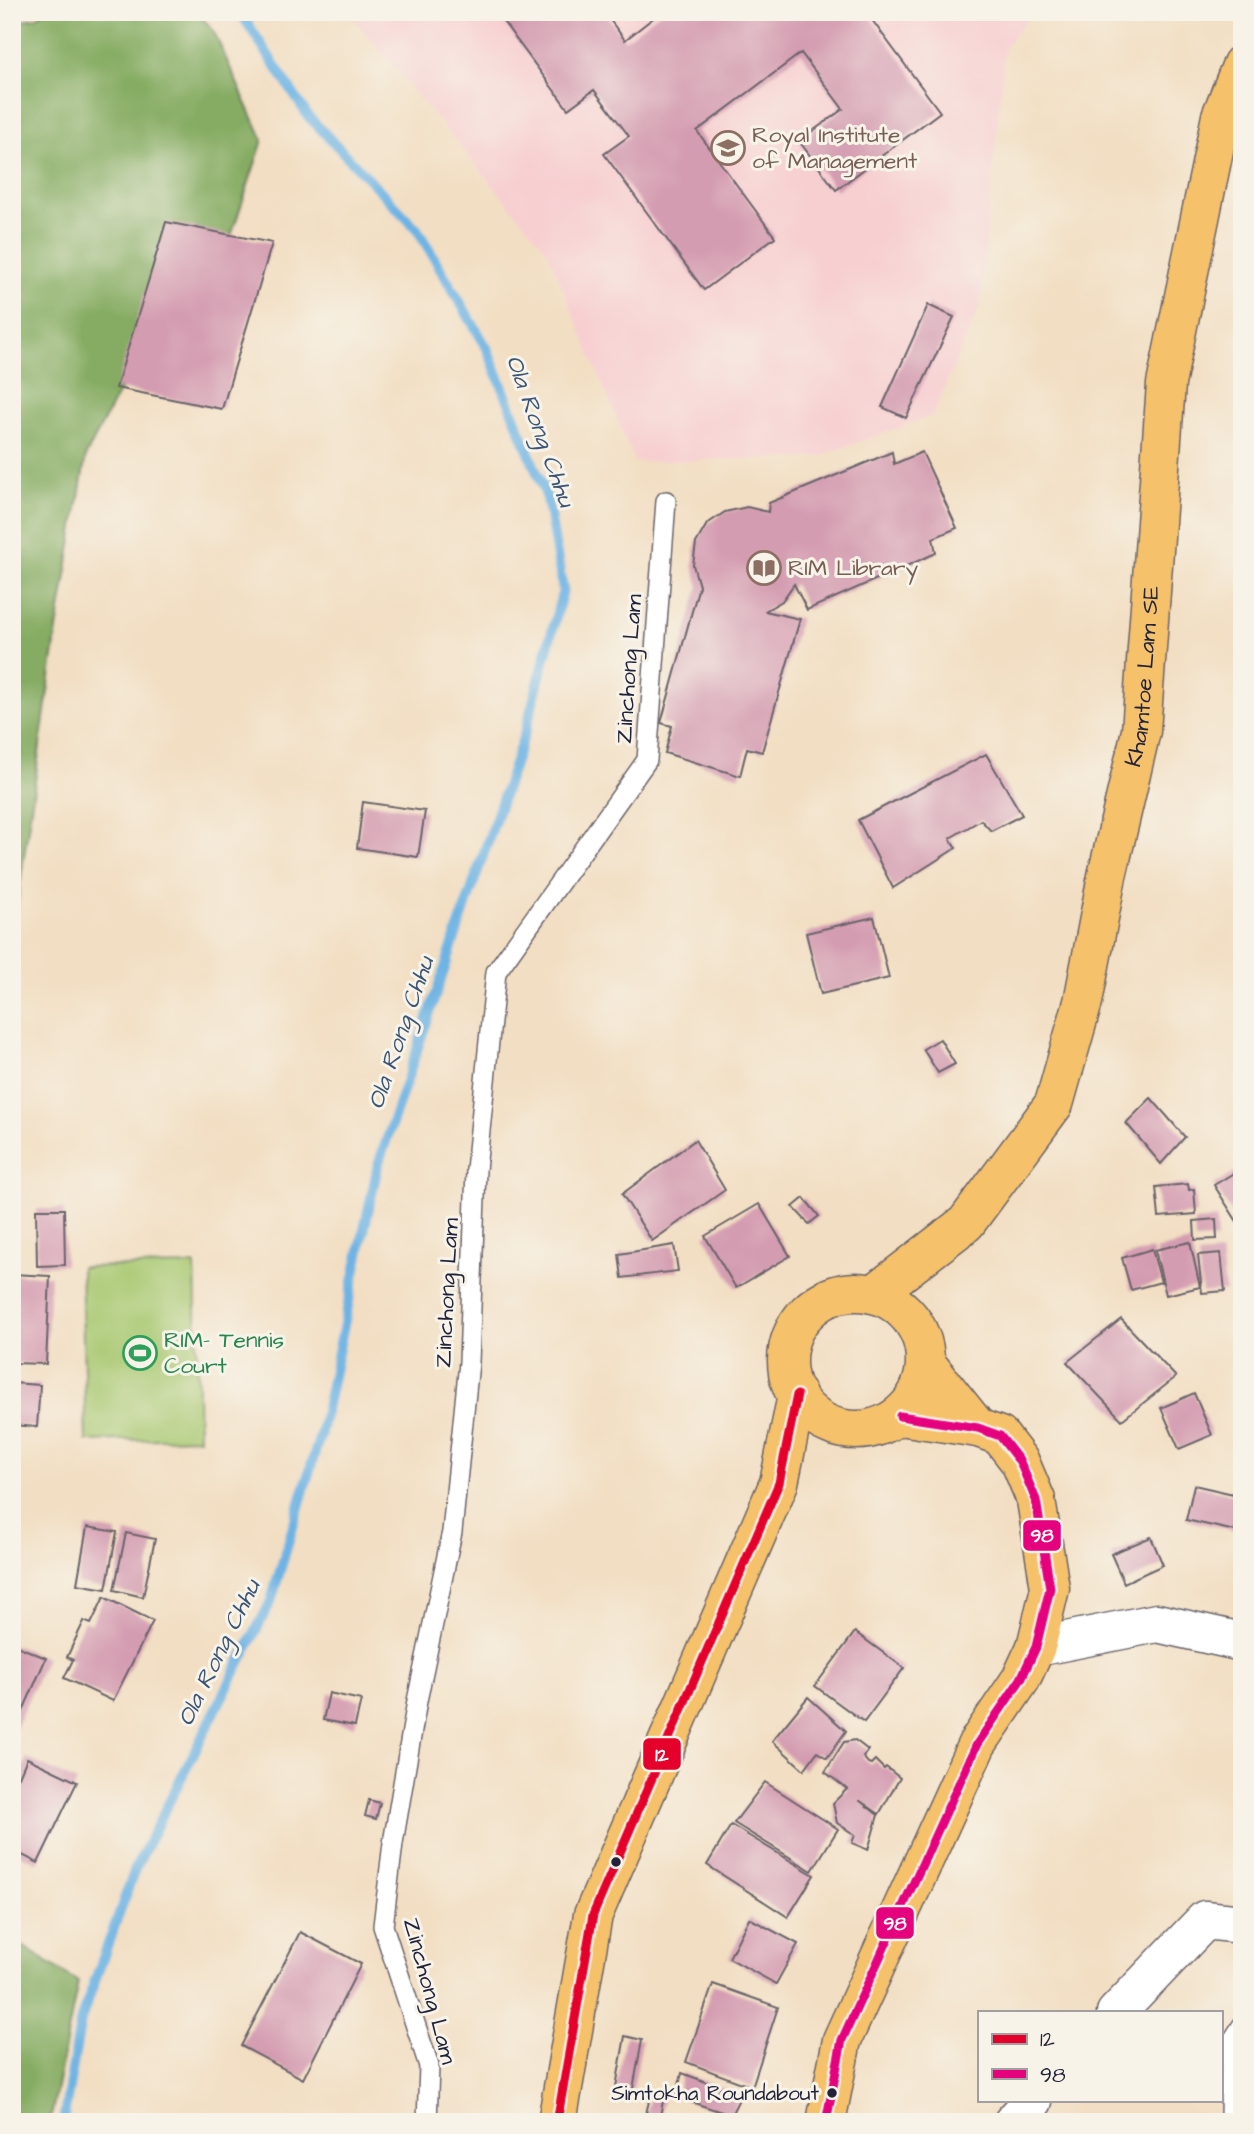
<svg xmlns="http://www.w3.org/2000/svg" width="1254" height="2134" font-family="'Architects Daughter',sans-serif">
	<rect width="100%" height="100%" fill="#f7f3e8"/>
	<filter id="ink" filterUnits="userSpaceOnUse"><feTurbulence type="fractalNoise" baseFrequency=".0143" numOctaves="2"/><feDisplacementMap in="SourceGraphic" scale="14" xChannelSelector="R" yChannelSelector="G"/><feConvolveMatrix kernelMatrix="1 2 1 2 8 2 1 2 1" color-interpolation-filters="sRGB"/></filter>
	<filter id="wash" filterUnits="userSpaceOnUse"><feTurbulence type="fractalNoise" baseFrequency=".00686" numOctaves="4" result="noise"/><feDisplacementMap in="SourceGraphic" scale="28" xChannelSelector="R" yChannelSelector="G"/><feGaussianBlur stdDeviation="1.57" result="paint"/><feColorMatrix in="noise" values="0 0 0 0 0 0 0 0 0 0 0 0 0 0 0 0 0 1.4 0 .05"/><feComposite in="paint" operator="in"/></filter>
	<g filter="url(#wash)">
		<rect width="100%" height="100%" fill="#f2dec2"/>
		<path fill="#f7cfd1" d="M 348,12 L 1033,12 L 1005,46 L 980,305 L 932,416 L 818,457 L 635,462 L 547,250 Z"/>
		<path fill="#a7c870" stroke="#647556" stroke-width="2" d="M 195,1265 L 199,1438 L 86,1441 L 81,1267 Z"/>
		<g fill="#85ac62" stroke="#54674e" stroke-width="2">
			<path d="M 44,12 L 197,12 L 213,30 L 263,140 L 201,326 L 138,355 L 86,455 L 57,629 L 12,939 L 12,23 L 37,17 Z"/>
			<path d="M 12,1939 L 78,1982 L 50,2122 L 12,2122 Z"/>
		</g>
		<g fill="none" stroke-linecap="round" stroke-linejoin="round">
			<path stroke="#6db4e4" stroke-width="10" d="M 63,2122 L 81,2019 L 135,1869 L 271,1601 L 321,1432 L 378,1165 L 526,729 L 563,590 L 547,498 L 487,348 L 417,229 L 308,116 L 240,12"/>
		</g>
		<g id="blocks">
			<g fill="#d49cb1">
				<path d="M 496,12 L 604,12 L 625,40 L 661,12 L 866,12 L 940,112 L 836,190 L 799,141 L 843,109 L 801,53 L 697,131 L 775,237 L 704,290 L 604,154 L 629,136 L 594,90 L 568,109 Z"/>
				<path d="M 166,222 L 272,243 L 222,409 L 116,388 Z"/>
				<path d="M 928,305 L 954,317 L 906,418 L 882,407 Z"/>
				<path d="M 892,452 L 894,464 L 922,452 L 957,528 L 933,538 L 936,553 L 807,610 L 794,584 L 782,601 L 765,611 L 800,619 L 762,752 L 747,748 L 740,776 L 665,753 L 672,726 L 661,723 L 699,586 L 693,565 L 696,543 L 707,524 L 725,512 L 747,507 L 768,512 L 769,503 Z"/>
				<path d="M 986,754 L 1022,815 L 991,831 L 981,820 L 950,838 L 956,848 L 893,888 L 858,820 Z"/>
				<path d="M 363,802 L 425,811 L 418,857 L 357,848 Z"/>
				<path d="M 874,917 L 889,978 L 821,994 L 806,933 Z"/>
				<path d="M 940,1039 L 955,1064 L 938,1073 L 923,1049 Z"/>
				<path d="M 1151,1098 L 1185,1137 L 1161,1164 L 1126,1123 Z"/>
				<path d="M 695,1140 L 725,1190 L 652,1241 L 622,1194 Z"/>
				<path d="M 1242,1168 L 1242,1221 L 1238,1223 L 1214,1185 Z"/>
				<path d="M 1188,1184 L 1189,1190 L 1194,1189 L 1196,1214 L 1159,1217 L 1156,1187 Z"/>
				<path d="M 804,1198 L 819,1216 L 809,1224 L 793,1207 Z"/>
				<path d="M 759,1204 L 790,1256 L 736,1288 L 705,1236 Z"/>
				<path d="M 36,1209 L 64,1209 L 65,1265 L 37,1266 Z"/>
				<path d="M 1216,1219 L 1217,1239 L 1195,1240 L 1194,1221 Z"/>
				<path d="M 1190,1242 L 1200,1287 L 1166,1295 L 1155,1250 Z"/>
				<path d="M 674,1245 L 678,1271 L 622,1278 L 619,1254 Z"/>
				<path d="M 1152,1249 L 1161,1282 L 1131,1290 L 1122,1258 Z"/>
				<path d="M 1221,1253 L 1225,1291 L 1202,1293 L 1198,1255 Z"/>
				<path d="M 12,1274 L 50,1276 L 46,1364 L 12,1363 Z"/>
				<path d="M 1121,1319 L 1176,1377 L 1122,1420 L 1067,1362 Z"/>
				<path d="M 12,1383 L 40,1385 L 37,1427 L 12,1425 Z"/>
				<path d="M 1194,1393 L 1212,1435 L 1179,1449 L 1161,1408 Z"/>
				<path d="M 1194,1485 L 1242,1496 L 1235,1531 L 1186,1520 Z"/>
				<path d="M 87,1527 L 117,1532 L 106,1589 L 77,1584 Z"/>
				<path d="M 126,1533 L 155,1539 L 143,1597 L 114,1590 Z"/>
				<path d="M 1151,1537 L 1163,1565 L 1124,1583 L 1111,1554 Z"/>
				<path d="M 104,1597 L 153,1621 L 113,1701 L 64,1678 L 73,1660 L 67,1657 L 84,1621 L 91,1624 Z"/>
				<path d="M 855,1632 L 904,1668 L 864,1722 L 815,1686 Z"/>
				<path d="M 12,1644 L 46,1658 L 12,1736 Z"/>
				<path d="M 329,1693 L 361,1700 L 355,1726 L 323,1720 Z"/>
				<path d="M 808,1697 L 846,1731 L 827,1758 L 817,1752 L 804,1770 L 772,1741 Z"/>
				<path d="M 855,1740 L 868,1750 L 863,1757 L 868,1763 L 871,1764 L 875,1760 L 884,1769 L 886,1767 L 900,1778 L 879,1814 L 859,1800 L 878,1815 L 868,1850 L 852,1843 L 855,1835 L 837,1823 L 833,1803 L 847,1789 L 825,1772 L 844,1742 Z"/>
				<path d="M 27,1758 L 77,1782 L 38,1863 L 12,1850 L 12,1774 L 19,1777 Z"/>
				<path d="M 765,1782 L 838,1829 L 812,1871 L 734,1823 Z"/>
				<path d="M 369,1800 L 380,1803 L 376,1819 L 365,1816 Z"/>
				<path d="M 731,1825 L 814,1875 L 788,1917 L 707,1865 Z"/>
				<path d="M 749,1918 L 798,1944 L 776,1984 L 729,1958 Z"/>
				<path d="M 300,1932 L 361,1964 L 303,2079 L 241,2046 Z"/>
				<path d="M 713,1984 L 778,2007 L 752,2087 L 686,2062 Z"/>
				<path d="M 625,2036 L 642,2040 L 633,2089 L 616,2087 Z"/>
				<path d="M 682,2073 L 741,2095 L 731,2115 L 676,2097 Z"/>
				<path d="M 652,2090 L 665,2091 L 660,2116 L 646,2113 Z"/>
			</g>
		</g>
	</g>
	<g filter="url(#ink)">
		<use href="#blocks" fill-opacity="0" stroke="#6b646a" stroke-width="2"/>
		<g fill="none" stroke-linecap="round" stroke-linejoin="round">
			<g stroke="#6b646a" stroke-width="22">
				<g id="service">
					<path d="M 427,2122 L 429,2066 L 383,1926 L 393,1843 L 417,1701 L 452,1532 L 469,1362 L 476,1170 L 496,972 L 647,760 L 666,501"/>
					<path d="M 1230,2122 L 1231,2043 L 1242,2026"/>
				</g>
			</g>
			<g stroke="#6b646a" stroke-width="41">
				<g id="minor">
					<path d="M 1036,1647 L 1157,1623 L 1242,1642"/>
					<path d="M 1116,2013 L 1205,1920 L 1242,1924"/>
					<path d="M 1013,2122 L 1033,2101"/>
				</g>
			</g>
			<g stroke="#6b646a" stroke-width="41">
				<g id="primary">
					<circle cx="856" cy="1361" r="69"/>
					<path id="s1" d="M 874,1294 L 966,1223 L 1054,1104 L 1083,1002 L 1107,876 L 1141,731 L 1166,384 L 1221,116 L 1242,64"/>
					<path d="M 926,1363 L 978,1428"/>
					<path d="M 557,2122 L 593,1915 L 779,1483 L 797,1395"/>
					<path d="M 826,2122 L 842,2040 L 977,1744 L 1021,1679 L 1036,1647 L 1050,1588 L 1036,1500 L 1020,1462 L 1000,1436 L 978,1428 L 900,1416"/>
				</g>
			</g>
			<use href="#service" stroke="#fff" stroke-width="19"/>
			<use href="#minor" stroke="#fff" stroke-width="38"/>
			<use href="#primary" stroke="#f5c16b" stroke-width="38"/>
			<g stroke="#f7f3e8" stroke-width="14">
				<path id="bus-1" d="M 557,2122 L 593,1915 L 779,1483 L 797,1395"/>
			</g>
			<g stroke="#f7f3e8" stroke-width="14">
				<path id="bus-2" d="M 826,2122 L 842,2040 L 977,1744 L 1021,1679 L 1036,1647 L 1050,1588 L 1036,1500 L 1020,1462 L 1000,1436 L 978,1428 L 900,1416"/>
			</g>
			<use href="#bus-1" stroke="#e4002b" stroke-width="9"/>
			<use href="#bus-2" stroke="#e5007d" stroke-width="9"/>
		</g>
	</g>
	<defs>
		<g id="university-ring" transform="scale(1.75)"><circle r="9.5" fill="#f7f3e8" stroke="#8d6e63" stroke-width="1.5"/><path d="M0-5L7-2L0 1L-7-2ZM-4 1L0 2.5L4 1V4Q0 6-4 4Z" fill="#8d6e63"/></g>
		<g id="library-ring" transform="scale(1.75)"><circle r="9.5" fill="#f7f3e8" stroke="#8d6e63" stroke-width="1.5"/><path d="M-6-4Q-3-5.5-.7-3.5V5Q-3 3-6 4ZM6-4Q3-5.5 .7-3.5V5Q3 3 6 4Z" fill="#8d6e63"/></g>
		<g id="stadium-ring" transform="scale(1.75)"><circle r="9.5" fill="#f7f3e8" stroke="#2e9e5b" stroke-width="1.5"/><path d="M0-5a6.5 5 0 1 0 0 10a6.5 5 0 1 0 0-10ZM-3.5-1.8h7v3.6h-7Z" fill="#2e9e5b"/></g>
	</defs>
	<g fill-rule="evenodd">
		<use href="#university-ring" x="728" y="148"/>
		<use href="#library-ring" x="764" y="568"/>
		<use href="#stadium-ring" x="140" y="1353"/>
	</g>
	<g fill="#22223b" stroke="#f7f3e8" stroke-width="2.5">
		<circle cx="616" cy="1862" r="6"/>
		<circle cx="832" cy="2093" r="6"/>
	</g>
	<g text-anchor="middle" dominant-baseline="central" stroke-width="6" stroke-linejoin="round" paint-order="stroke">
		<g font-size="21" fill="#22223b" stroke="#f7f3e8" text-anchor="end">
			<text x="819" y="2093">Simtokha Roundabout</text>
		</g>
		<g font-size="23" fill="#785e54" stroke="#f7f3e8" text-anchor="start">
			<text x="752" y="135">Royal Institute<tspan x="752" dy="26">of Management</tspan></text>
			<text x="788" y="568">RIM Library</text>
		</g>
		<g font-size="23" fill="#22223b" stroke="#f7f3e8">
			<text transform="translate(629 669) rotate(-86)">Zinchong Lam</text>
			<text stroke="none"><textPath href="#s1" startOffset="702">Khamtoe Lam SE</textPath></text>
			<text transform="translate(447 1293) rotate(-87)">Zinchong Lam</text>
			<text transform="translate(430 1991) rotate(75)">Zinchong Lam</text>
		</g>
		<g font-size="23" fill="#27864d" stroke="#f7f3e8" text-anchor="start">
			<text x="164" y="1340">RIM- Tennis<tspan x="164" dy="26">Court</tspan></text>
		</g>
		<g font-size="24" font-style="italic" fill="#3c5576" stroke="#f7f3e8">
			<text transform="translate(540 431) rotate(70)">Ola Rong Chhu</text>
			<text transform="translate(401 1033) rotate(-71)">Ola Rong Chhu</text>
			<text transform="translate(219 1653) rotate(-64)">Ola Rong Chhu</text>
		</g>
	</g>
	<g stroke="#f7f3e8" stroke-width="2.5">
		<rect x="1022" y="1519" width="40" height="33" rx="7" fill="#e5007d"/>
		<rect x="642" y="1737" width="40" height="34" rx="7" fill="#e4002b"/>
		<rect x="875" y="1906" width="40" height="34" rx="7" fill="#e5007d"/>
	</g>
	<g font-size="19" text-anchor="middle" font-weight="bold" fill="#fff">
		<text x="1042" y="1542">98</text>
		<text x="662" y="1761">12</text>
		<text x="895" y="1930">98</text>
	</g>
	<rect width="1254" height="2134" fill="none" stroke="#f7f3e8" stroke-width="42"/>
	<rect x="978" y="2011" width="245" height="91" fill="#f7f3e8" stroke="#a29fa3" stroke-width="2"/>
	<rect x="992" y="2034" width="35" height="10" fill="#e4002b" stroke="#a29fa3" stroke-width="2"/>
	<text x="1040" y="2046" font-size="21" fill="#22223b">12</text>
	<rect x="992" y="2069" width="35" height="10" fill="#e5007d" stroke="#a29fa3" stroke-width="2"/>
	<text x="1040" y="2082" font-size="21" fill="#22223b">98</text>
</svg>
